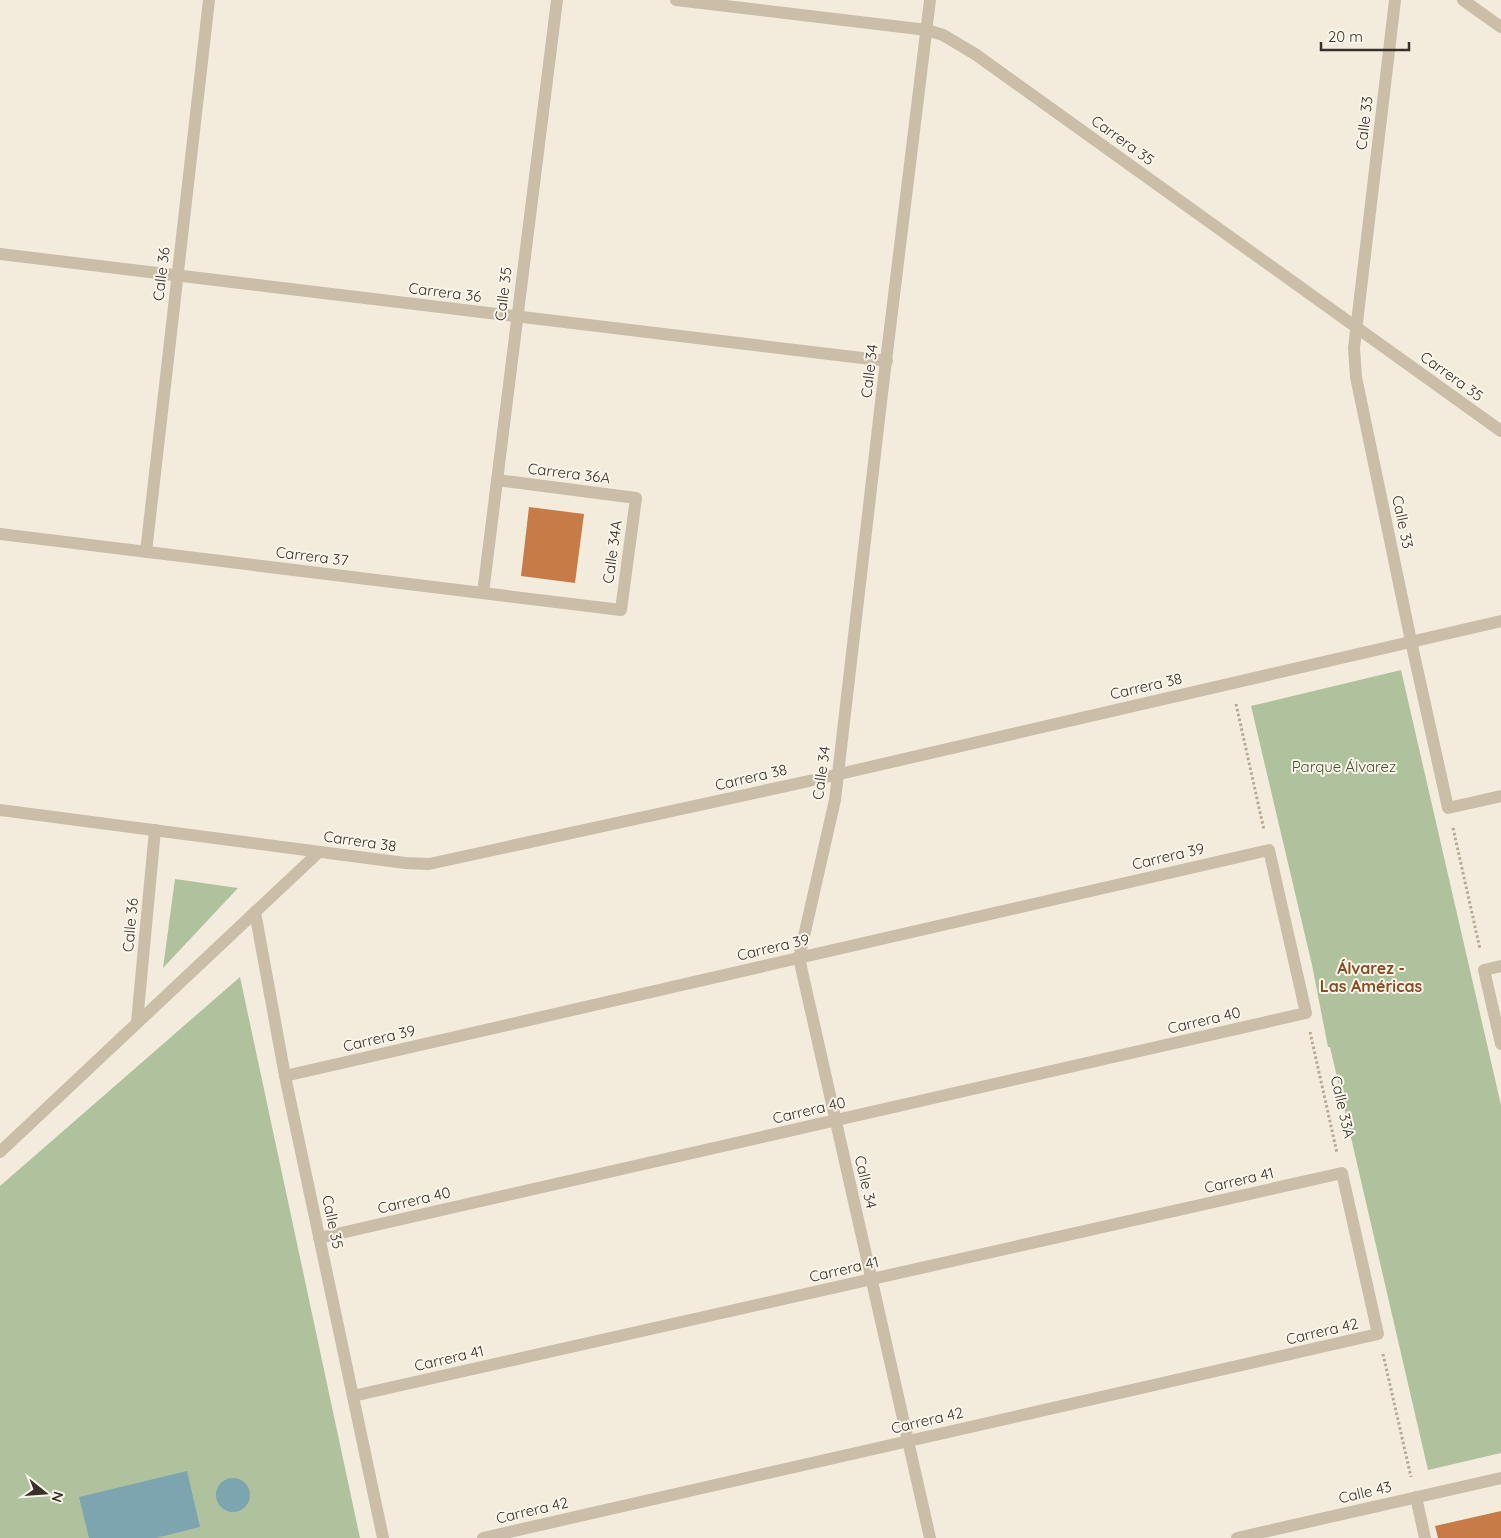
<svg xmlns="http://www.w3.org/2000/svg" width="1501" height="1538" font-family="Quicksand,sans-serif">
	<rect width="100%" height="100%" fill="#f3ecdd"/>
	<g fill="#afc29d">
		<path d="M 1401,670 L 1501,1105 L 1501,1453 L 1428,1470 L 1330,1047 L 1328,1047 L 1312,965 L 1251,706 Z"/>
		<path d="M 175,879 L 238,888 L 163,968 Z"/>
		<path d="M 240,977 L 360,1538 L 0,1538 L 0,1186 Z"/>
	</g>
	<g fill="#7ca5b0">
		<path d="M 187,1471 L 200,1527 L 156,1538 L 89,1538 L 79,1497 Z"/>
		<circle cx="233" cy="1495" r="17"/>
	</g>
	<g fill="#c77b47">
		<path d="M 529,507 L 584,514 L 575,583 L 521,576 Z"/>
		<path d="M 1501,1511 L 1501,1538 L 1438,1538 L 1435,1526 Z"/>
	</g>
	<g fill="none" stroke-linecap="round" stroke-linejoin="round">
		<g stroke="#b7a993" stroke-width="3" stroke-dasharray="2.5 2.5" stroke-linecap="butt">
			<path d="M 1236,704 L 1264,830"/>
			<path d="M 1453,828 L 1480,949"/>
			<path d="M 1310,1032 L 1337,1153"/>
			<path d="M 1383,1354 L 1411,1477"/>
		</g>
		<g stroke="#cbbea9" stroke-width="12">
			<path d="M 676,0 L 927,30 L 943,35 L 975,54 L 1501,431"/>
			<path d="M 1395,0 L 1354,348 L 1356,377 L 1411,641 L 1448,808 L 1501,796"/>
			<path d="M 1463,0 L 1501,27"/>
			<path d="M 0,254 L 887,361"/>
			<path d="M 0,534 L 621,610 L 636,498 L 497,480"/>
			<path d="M 146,552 L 209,0"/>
			<path d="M 483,593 L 557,0"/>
			<path d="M 0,810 L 405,863 L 429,864 L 818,779 L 1501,621"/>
			<path d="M 255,912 L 285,1076 L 383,1538"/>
			<path d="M 1501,966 L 1484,970 L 1501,1044"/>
			<path d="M 137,1022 L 155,830"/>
			<path d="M 285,1076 L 1269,850 L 1306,1013 L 319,1238"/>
			<path d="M 0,1152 L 319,852"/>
			<path d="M 353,1396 L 1342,1173 L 1378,1334 L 483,1538"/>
			<path d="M 1416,1497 L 1425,1538"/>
			<path d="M 930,1538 L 799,958 L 835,800 L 838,774 L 881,402 L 930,0"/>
			<path d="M 1237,1538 L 1501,1478"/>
		</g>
	</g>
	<g text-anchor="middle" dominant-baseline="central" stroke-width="4" stroke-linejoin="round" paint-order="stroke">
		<g font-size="15" fill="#383029" stroke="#faf5ea">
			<text transform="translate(1364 123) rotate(-83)">Calle 33</text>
			<text transform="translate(1123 140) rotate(36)">Carrera 35</text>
			<text transform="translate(161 274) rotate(-83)">Calle 36</text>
			<text transform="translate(445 292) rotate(7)">Carrera 36</text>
			<text transform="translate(503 294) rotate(-83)">Calle 35</text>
			<text transform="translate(869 371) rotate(-83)">Calle 34</text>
			<text transform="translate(1452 376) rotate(36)">Carrera 35</text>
			<text transform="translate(569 473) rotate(7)">Carrera 36A</text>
			<text transform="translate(1403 522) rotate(78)">Calle 33</text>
			<text transform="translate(612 552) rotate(-82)">Calle 34A</text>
			<text transform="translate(312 556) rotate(7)">Carrera 37</text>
			<text transform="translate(1146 686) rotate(-13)">Carrera 38</text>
			<text transform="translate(821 773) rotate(-82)">Calle 34</text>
			<text transform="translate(751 777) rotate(-13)">Carrera 38</text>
			<text transform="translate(360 841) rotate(8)">Carrera 38</text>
			<text transform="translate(1168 856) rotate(-13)">Carrera 39</text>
			<text transform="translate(130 925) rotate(-85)">Calle 36</text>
			<text transform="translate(773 947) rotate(-13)">Carrera 39</text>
			<text transform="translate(1204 1020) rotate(-13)">Carrera 40</text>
			<text transform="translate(379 1038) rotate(-13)">Carrera 39</text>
			<text transform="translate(1343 1107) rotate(77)">Calle 33A</text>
			<text transform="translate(809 1110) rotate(-13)">Carrera 40</text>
			<text transform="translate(1239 1180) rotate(-13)">Carrera 41</text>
			<text transform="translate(866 1182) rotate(77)">Calle 34</text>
			<text transform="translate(414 1200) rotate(-13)">Carrera 40</text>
			<text transform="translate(333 1222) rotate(78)">Calle 35</text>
			<text transform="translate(844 1269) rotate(-13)">Carrera 41</text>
			<text transform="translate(1322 1331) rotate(-13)">Carrera 42</text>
			<text transform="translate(449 1358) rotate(-13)">Carrera 41</text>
			<text transform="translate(927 1420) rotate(-13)">Carrera 42</text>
			<text transform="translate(1365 1492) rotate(-13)">Calle 43</text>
			<text transform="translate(532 1510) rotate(-13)">Carrera 42</text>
		</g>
		<g font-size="15" fill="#40572c" stroke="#faf5ea">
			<text x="1344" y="766">Parque Álvarez</text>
		</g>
		<g font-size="16" font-weight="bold" fill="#884b21" stroke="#faf5ea">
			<text x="1371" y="968">Álvarez -<tspan x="1371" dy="18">Las Américas</tspan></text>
		</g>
	</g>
	<g transform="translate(45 1493) rotate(107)" stroke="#faf5ea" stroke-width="4" paint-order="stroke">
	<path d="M0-4L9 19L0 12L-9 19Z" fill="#383029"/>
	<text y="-8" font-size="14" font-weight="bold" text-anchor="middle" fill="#383029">N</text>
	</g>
	<path d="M1321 42v8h88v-8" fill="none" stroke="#383029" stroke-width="2.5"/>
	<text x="1328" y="42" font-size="15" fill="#383029" stroke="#faf5ea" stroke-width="4" paint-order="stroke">20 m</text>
</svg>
